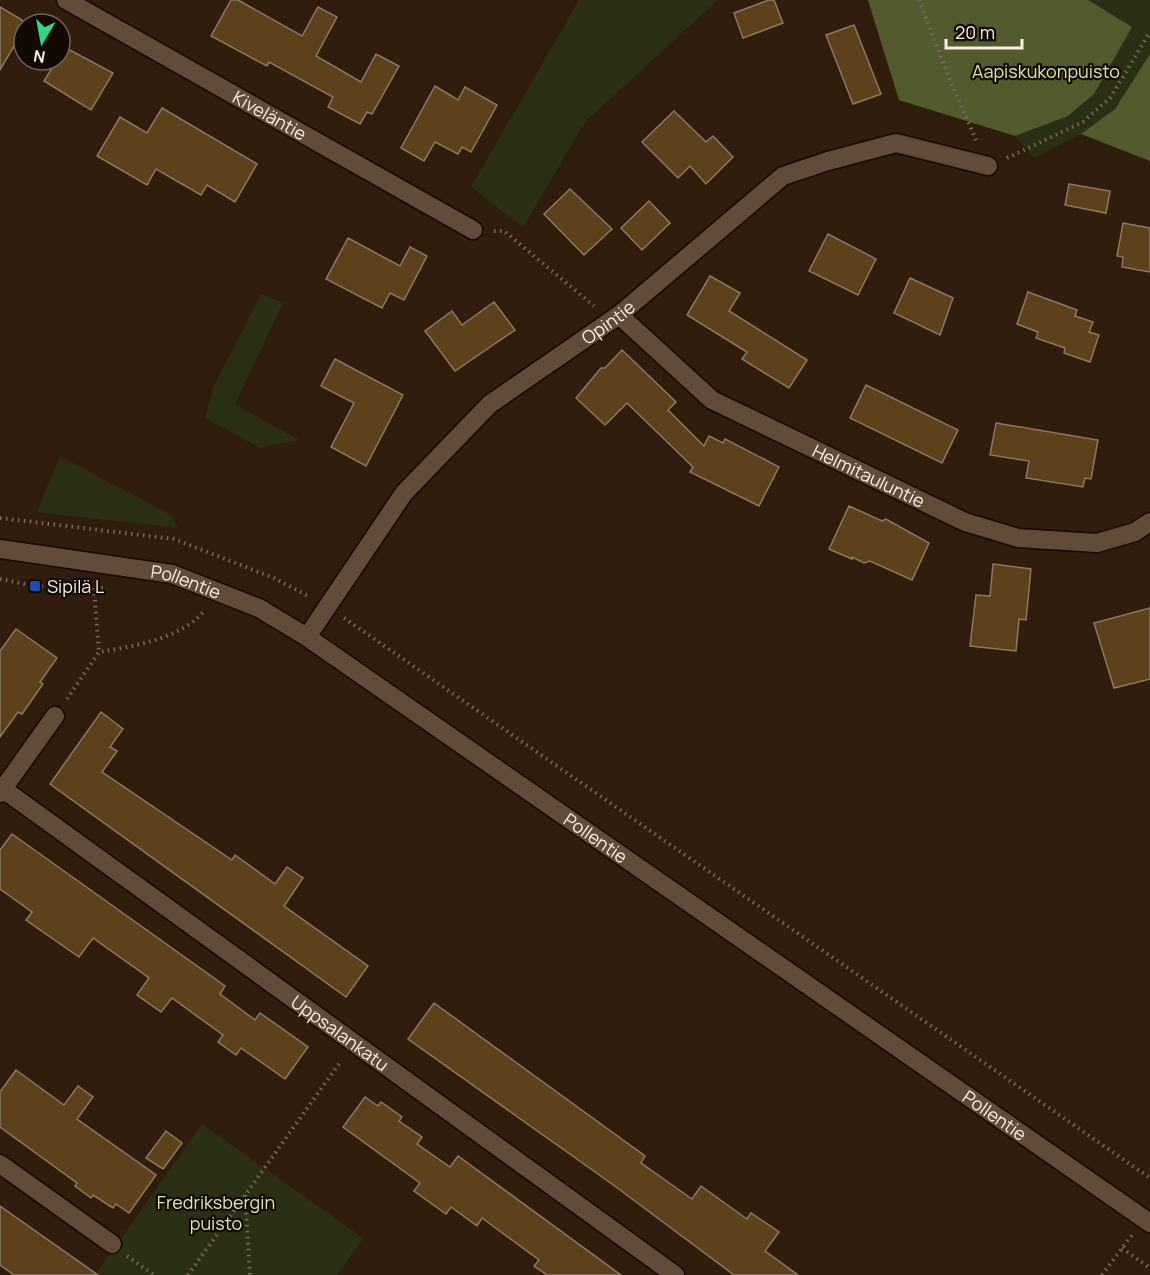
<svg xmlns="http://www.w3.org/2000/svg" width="1150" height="1275" font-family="Manrope,sans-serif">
	<rect width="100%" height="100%" fill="#301d0d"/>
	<g fill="#2b2f15">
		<path d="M 579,0 L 718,0 L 586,121 L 523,227 L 471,187 Z"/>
		<path d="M 868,0 L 1150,0 L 1150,161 L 1081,134 L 1034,158 L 1015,136 L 899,100 Z"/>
		<path d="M 261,294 L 283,303 L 235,404 L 299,440 L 260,448 L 205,418 L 213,388 Z"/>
		<path d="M 60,456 L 171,515 L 178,528 L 37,512 Z"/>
		<path d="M 202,1124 L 363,1238 L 337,1275 L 95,1275 Z"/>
	</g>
	<g fill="#535a2e">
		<path d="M 868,0 L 1088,0 L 1132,27 L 1094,94 L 1068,116 L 1015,136 L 899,100 Z"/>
		<path d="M 1150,54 L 1150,161 L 1081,134 L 1115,109 Z"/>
	</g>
	<g fill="#5c411b" stroke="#8b7a63" stroke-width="1.5">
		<path d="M 231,0 L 238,0 L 302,36 L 318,7 L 337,17 L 316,56 L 361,82 L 376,54 L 399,66 L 372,114 L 367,112 L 360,124 L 328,107 L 333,97 L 269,62 L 267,66 L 211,36 Z"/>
		<path d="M 769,0 L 774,0 L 783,23 L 743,38 L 734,13 Z"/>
		<path d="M 0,7 L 27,23 L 24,24 L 24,29 L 0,70 Z"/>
		<path d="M 854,25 L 881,94 L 853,104 L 826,35 Z"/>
		<path d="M 64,47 L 113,73 L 91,110 L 44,81 L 57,60 L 60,60 Z"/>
		<path d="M 435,86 L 458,100 L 465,87 L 497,105 L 471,152 L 462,147 L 458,154 L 435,142 L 424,161 L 401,148 Z"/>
		<path d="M 162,108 L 257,164 L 235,202 L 207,185 L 201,195 L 156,169 L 147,185 L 97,156 L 120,117 L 147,133 Z"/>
		<path d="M 674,111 L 706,142 L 713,136 L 733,157 L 706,184 L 690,166 L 678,178 L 642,142 Z"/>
		<path d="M 1069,184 L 1110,191 L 1106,213 L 1065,205 Z"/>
		<path d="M 570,189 L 612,229 L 584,255 L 544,214 Z"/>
		<path d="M 649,201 L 670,223 L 642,250 L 621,228 Z"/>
		<path d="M 1123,223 L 1150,228 L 1150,272 L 1122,267 L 1123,257 L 1117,256 Z"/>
		<path d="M 828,234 L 876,259 L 858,295 L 809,271 Z"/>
		<path d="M 348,238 L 400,266 L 410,247 L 427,256 L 404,300 L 390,293 L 382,308 L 326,279 Z"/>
		<path d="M 710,276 L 740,293 L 729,311 L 807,360 L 789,388 L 742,359 L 747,352 L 687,315 Z"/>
		<path d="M 910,278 L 953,298 L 940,335 L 894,313 Z"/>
		<path d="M 1028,292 L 1077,310 L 1075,316 L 1093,322 L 1089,332 L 1099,335 L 1090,362 L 1064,353 L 1065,348 L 1036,338 L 1038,332 L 1017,324 Z"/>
		<path d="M 494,302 L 515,330 L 455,371 L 425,331 L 452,311 L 462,325 Z"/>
		<path d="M 622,350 L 676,402 L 668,410 L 704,446 L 709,436 L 723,443 L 725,439 L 779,467 L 759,506 L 690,472 L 693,467 L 627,403 L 605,425 L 576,398 L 601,368 L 605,368 Z"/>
		<path d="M 335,359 L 403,395 L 366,466 L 331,447 L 354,403 L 321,386 Z"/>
		<path d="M 866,385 L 958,430 L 942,463 L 850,418 Z"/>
		<path d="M 996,423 L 1098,440 L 1091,479 L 1085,478 L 1083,487 L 1026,478 L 1029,461 L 990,455 Z"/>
		<path d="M 849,506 L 882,521 L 886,519 L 929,543 L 912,580 L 870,561 L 864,563 L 852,557 L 852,559 L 829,549 Z"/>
		<path d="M 993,564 L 1031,569 L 1026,620 L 1019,619 L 1016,651 L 970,646 L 976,595 L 990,596 Z"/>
		<path d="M 1150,608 L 1150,679 L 1114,688 L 1094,623 Z"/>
		<path d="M 16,629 L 57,658 L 40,682 L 43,684 L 22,714 L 18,712 L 0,737 L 0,651 Z"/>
		<path d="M 101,712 L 123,729 L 110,747 L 117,751 L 102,772 L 232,860 L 235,855 L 275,884 L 287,867 L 303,878 L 284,906 L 368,966 L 346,997 L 50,784 Z"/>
		<path d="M 12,834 L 225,986 L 220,994 L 255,1020 L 260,1013 L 308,1047 L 285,1079 L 241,1048 L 236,1055 L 218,1042 L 223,1035 L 172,998 L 161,1012 L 137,995 L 149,978 L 93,938 L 79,957 L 26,920 L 32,912 L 0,889 L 0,850 Z"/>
		<path d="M 434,1003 L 645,1156 L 641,1163 L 692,1199 L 701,1186 L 747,1219 L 751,1213 L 779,1232 L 765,1251 L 798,1275 L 734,1275 L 612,1184 L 408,1039 Z"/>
		<path d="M 16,1070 L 64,1105 L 78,1086 L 93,1097 L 77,1119 L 156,1175 L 129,1213 L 116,1204 L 113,1208 L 93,1195 L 91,1198 L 75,1186 L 77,1183 L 0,1127 L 0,1092 Z"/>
		<path d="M 365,1097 L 378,1106 L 381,1102 L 402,1117 L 399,1121 L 422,1137 L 417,1144 L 450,1167 L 458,1156 L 621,1275 L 547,1275 L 534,1266 L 539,1260 L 482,1218 L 477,1226 L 451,1207 L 446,1214 L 414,1191 L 420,1183 L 343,1127 Z"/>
		<path d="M 166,1131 L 182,1143 L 163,1169 L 146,1158 Z"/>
		<path d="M 0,1206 L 98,1275 L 14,1275 L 0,1265 Z"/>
	</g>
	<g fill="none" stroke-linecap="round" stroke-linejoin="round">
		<g stroke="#170700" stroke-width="21">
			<g id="minor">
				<path id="s1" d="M 66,0 L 473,230"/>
				<path id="s2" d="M 619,315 L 712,400 L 965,522 L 1018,538 L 1097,543 L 1135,532 L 1150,522"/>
				<path id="s3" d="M 0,549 L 172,574 L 259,608 L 307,637 L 1150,1223"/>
				<path id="s4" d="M 307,637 L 404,493 L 490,404 L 619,315 L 783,176 L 828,161 L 896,143 L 988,166"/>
				<path id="s5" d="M 3,789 L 675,1275"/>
				<path d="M 0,793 L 55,716"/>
				<path d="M 0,1164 L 112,1244"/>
			</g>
		</g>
		<g stroke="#7b6a5c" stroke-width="4" stroke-dasharray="1.5 4.5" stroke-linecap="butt">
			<path d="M 919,0 L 952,85 L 976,140"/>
			<path d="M 1007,158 L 1083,122 L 1110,98 L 1150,32"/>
			<path d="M 494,231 L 504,231 L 594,306"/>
			<path d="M 0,518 L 174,539 L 274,578 L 310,597"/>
			<path d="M 0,579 L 35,586 L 103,588"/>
			<path d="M 94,588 L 99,652"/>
			<path d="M 344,618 L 1150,1178"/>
			<path d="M 67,699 L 99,652 C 135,646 181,639 205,610"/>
			<path d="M 245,1195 L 250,1275"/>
			<path d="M 1122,1248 L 1150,1268"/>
			<path d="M 127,1256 L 154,1275"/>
			<path d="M 188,1275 L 341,1061"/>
			<path d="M 1102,1275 L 1132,1235"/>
		</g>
		<use href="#minor" stroke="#614b3a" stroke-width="18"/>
	</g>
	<rect fill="#1a4fb4" stroke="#120904" stroke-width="2" x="29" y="580" width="12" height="12" rx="3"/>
	<g text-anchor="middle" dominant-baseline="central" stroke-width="4.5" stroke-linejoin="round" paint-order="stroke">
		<g font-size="18" fill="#ddeaa1" stroke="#120904">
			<text x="1046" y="71">Aapiskukonpuisto</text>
			<text x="216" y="1202">Fredriksbergin<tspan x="216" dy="21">puisto</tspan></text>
		</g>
		<g font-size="18" fill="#fbede3" stroke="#120904">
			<text stroke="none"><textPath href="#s1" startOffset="234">Kiveläntie</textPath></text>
			<text stroke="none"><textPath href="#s4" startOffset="441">Opintie</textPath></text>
			<text stroke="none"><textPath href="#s2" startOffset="300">Helmitauluntie</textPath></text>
			<text stroke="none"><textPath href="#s3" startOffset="189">Pollentie</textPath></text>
			<text stroke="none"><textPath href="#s3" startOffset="675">Pollentie</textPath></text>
			<text stroke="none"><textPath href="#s5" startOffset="416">Uppsalankatu</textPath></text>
			<text stroke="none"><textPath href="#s3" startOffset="1161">Pollentie</textPath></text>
		</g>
		<g font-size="18" fill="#fbede3" stroke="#120904" text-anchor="start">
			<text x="47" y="586">Sipilä L</text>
		</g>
	</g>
	<g transform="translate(42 42) rotate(190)"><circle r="28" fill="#120904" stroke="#6f645d" stroke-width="1.5"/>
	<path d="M0-4.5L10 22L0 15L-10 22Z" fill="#2dd884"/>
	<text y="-9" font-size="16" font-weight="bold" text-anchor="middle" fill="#fbede3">N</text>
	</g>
	<path d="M946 39v9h76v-9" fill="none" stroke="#fbede3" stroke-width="3"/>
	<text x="955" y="39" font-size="18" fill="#fbede3" stroke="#120904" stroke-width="4.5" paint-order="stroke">20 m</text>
</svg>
